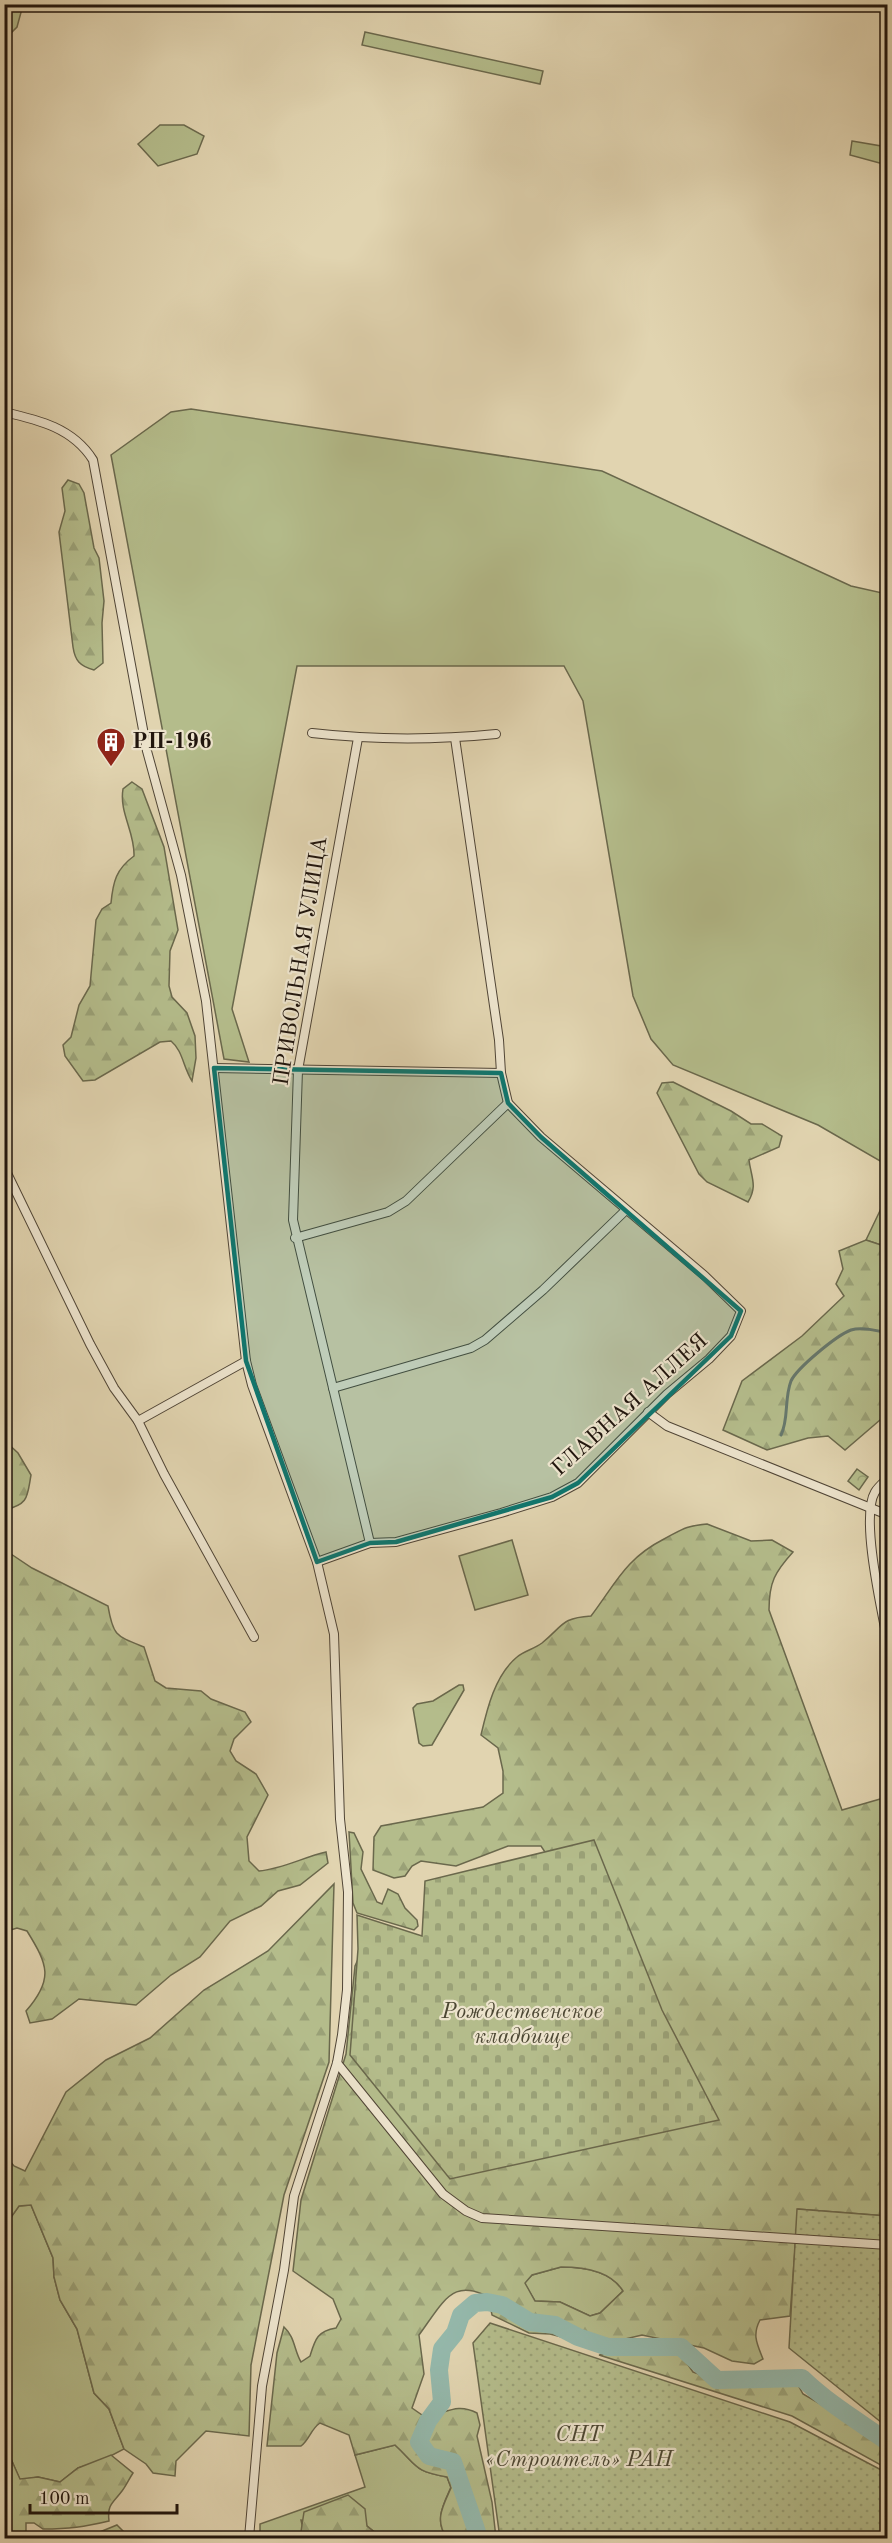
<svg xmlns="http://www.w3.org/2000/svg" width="892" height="2543" font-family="'Old Standard TT',serif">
	<defs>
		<pattern id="forest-firs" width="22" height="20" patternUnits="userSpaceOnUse" patternTransform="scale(1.5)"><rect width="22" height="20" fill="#b4bc8b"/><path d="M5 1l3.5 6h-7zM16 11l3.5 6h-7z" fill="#9aa177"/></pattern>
		<pattern id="cemetery-stones" width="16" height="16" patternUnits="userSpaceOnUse" patternTransform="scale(1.5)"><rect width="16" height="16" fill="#b4bc8b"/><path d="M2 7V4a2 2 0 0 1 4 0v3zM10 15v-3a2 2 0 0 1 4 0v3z" fill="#9aa177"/></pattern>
		<pattern id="park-crowns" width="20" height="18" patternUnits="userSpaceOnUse" patternTransform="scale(1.5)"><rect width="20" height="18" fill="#b4bc8b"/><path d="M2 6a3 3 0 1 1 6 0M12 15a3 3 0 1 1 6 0" fill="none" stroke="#9aa177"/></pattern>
		<pattern id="garden-dots" width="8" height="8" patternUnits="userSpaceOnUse" patternTransform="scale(1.5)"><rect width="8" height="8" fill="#b4bc8b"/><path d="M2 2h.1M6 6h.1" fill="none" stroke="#9aa177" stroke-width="1.8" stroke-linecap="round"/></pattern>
	</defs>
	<rect width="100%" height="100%" fill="#e1d4b0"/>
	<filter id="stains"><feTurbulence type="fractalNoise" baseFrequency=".00333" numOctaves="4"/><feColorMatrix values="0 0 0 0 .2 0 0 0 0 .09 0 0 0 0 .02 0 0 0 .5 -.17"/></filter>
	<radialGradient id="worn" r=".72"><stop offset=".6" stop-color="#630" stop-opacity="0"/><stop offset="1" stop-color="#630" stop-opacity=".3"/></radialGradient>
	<g fill="#b4bc8b" stroke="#6a684c" stroke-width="1.5">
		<path d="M 5,4 L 23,5 L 17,27 L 5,39 Z"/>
		<path d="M 365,32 L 543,71 L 540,84 L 362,45 Z"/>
		<path d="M 160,125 L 184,125 L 204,136 L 197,154 L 158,166 L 138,144 Z"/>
		<path d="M 852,141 L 887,147 L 887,165 L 850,155 Z"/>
		<path d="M 191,409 L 602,471 L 851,586 L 887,594 L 887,1165 L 818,1125 L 673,1065 L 651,1039 L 633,996 L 583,701 L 564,666 L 297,666 L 232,1009 L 249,1062 L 224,1059 L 111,455 L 171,412 Z"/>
		<path d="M 887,1196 L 887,1247 L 866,1240 Z"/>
		<path d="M 512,1540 L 528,1595 L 475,1610 L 459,1556 Z"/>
		<path d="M 459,1685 L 463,1685 L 464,1690 L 432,1745 L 423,1746 L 419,1743 L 413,1708 L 417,1704 L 433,1701 Z"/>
		<path d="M 31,2205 L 53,2258 L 54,2277 L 60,2300 L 77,2329 L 94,2393 L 109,2409 L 124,2449 L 101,2461 L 78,2468 L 60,2482 L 38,2477 L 20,2480 L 11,2459 L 4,2412 L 4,2226 L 19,2206 Z"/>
		<path d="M 561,2267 C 583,2267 611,2271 623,2291 L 600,2313 L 590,2316 L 560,2302 L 535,2301 L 524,2283 L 532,2275 Z"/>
		<path d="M 395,2445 C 418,2466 413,2471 447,2477 L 451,2487 C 443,2505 434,2521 447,2538 L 382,2538 L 367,2526 L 301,2520 L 303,2529 L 300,2538 L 260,2538 L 260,2524 L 365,2487 L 355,2455 Z"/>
		<path d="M 117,2525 L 130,2538 L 85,2538 Z"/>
	</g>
	<g fill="url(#forest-firs)" stroke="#6a684c" stroke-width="1.5" fill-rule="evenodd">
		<path d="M 68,480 L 79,484 L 84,493 L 94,548 L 99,558 L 104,601 L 102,623 L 103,663 L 94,670 C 80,666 75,661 73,647 L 59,532 L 65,511 L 62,488 Z"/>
		<path d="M 132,782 L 142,789 L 164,847 L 178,930 L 170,951 L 169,986 L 172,997 L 187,1013 L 195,1036 L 196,1058 L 192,1081 C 183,1067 183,1051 171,1041 L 160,1042 L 95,1080 L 83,1081 L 65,1056 L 63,1045 L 71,1037 L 79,1005 L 90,986 L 96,920 L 102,909 L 111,903 C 113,882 116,869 134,856 C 135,832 119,813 123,789 Z"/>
		<path d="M 673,1082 L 731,1111 L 751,1124 L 762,1124 L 782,1136 L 779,1147 L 749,1160 C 751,1177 758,1186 748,1202 L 707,1182 L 699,1174 L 657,1093 L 662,1083 Z"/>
		<path d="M 866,1240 L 887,1247 L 887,1414 L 845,1450 L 828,1436 L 808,1438 L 767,1450 L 723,1430 L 742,1381 L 802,1336 L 844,1296 L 836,1284 L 843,1269 L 839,1251 Z"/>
		<path d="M 4,1440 L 18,1453 L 31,1475 C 27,1497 29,1504 5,1510 Z"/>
		<path d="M 707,1524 L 751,1541 L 772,1540 L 793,1552 C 775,1572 769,1582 769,1610 L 842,1810 L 887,1797 L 887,2216 L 798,2209 L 790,2316 L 760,2320 C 752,2335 757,2344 763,2359 L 754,2364 L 732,2361 L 704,2348 L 642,2335 L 621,2340 L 581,2342 L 550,2334 L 529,2333 L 492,2315 L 490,2305 L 501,2304 C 454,2273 446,2298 419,2335 L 424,2374 L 412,2408 L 425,2417 C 446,2414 456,2402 477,2413 L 480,2425 L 477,2436 L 492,2502 L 496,2538 L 447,2538 C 434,2520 443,2506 451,2488 L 447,2477 C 413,2471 418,2466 395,2445 L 355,2455 L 349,2435 L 320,2423 C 310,2430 310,2439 301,2446 L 267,2446 L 277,2353 L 284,2327 C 295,2337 294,2350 301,2362 L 310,2356 C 315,2340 317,2331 336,2328 L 341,2319 L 333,2299 L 293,2271 L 301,2200 L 346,2054 L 355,1966 L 361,1953 L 402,1954 L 547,1855 L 541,1846 L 508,1846 L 456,1866 L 421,1861 L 412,1866 L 405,1876 L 394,1878 L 373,1870 L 374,1837 L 381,1826 L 483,1807 L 503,1793 L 503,1771 L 498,1748 L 481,1735 C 487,1709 495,1675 517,1657 C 524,1651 534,1649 542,1643 C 564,1625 561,1618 591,1616 C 616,1583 625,1559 664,1539 C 683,1529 685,1526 707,1524 ZM 561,2267 C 583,2267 611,2271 623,2291 L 600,2313 L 590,2316 L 560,2302 L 535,2301 L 525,2283 L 532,2275 Z"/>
		<path d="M 11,1554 L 32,1568 L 108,1606 C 113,1636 116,1636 144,1647 L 155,1681 L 166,1688 L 201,1691 L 211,1699 L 245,1712 L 251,1722 L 234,1739 L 230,1751 L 236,1761 L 256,1774 L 268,1795 L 247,1837 L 249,1861 L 259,1871 C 282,1869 304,1857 326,1852 L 328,1863 L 300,1885 L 278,1891 L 261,1906 L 230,1921 L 200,1957 L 171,1975 L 136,2005 L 79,1999 L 52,2019 L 30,2023 L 26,2011 C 54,1979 48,1965 27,1931 L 17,1928 L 4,1932 L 4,1555 Z"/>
		<path d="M 349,1832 L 354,1833 L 363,1852 L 361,1869 L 377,1902 L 382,1904 L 388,1889 L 398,1894 L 405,1908 L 417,1920 L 418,1926 L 414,1930 L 357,1913 L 353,1903 Z"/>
		<path d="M 334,1884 L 329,2062 L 284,2195 L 251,2365 L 249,2436 L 206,2431 L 176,2461 L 175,2476 L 153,2473 L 146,2464 L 124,2449 L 109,2409 L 94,2393 L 77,2329 L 60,2300 L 54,2277 L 53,2258 L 31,2205 L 19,2206 L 5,2226 L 5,2155 L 14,2166 L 25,2171 L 66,2092 L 106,2060 L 150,2038 L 204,1990 L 268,1951 Z"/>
		<path d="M 625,2351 L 667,2353 L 682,2356 L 693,2372 L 722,2382 L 774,2380 L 798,2385 L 803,2394 L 851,2422 L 887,2451 L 887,2474 L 881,2465 L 792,2416 L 599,2355 Z"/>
		<path d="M 4,2412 L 11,2459 L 20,2479 L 38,2477 L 60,2482 L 78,2468 L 111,2455 L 133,2473 C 129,2479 126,2486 122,2491 C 113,2503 107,2504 109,2521 C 84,2527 69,2529 43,2529 L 34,2523 L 26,2523 L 26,2538 L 5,2538 Z"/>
		<path d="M 348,2495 L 365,2509 L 367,2526 L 382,2538 L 300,2538 L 304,2512 Z"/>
	</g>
	<path fill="url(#cemetery-stones)" stroke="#6a684c" stroke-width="1.5" d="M 594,1840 L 662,2010 L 719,2120 L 450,2179 L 350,2055 L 358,1949 L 357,1915 L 422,1936 L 425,1881 Z"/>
	<path fill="url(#park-crowns)" stroke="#6a684c" stroke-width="1.5" d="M 857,1469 L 868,1477 L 859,1490 L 848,1481 Z"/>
	<g fill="url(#garden-dots)" stroke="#6a684c" stroke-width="1.5">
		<path d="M 797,2209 L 887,2216 L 887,2427 L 789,2348 Z"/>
		<path d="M 490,2323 L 790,2422 L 887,2473 L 887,2538 L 500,2538 L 473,2343 Z"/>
	</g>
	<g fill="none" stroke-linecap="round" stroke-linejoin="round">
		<path stroke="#66776c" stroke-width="3" d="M 781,1435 C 789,1419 784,1399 791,1381 C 797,1368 837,1335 851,1330 C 861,1327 878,1330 888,1334"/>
		<path stroke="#94b8ab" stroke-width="18" d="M 479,2538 L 453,2462 L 429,2456 L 419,2442 L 428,2421 L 442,2402 L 439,2370 L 442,2349 L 455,2333 L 461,2315 L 475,2303 L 487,2302 L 502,2305 L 530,2322 L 555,2325 L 578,2337 L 608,2347 L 681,2347 L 717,2380 L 802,2378 C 829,2404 858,2421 888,2442"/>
		<g stroke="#504536" stroke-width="10">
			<g id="minor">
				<path d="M 4,412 C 39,420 73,428 93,460 L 147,751 L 181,875 L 206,1001 L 246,1361 L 252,1385 L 317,1562 L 334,1634 L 340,1819 L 348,1892 L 347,1990 L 342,2035 L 337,2063 L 294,2196 L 284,2270 L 262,2386 L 249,2538"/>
				<path d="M 312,733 C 373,740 435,740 496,734"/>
				<path d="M 358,738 L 298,1070 L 293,1220 L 370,1543"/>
				<path d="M 214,1068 L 501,1073"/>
				<path d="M 4,1167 L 90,1344 L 114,1388 L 138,1421 L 164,1474 L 254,1637"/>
				<path d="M 295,1238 L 388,1212 L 406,1201 L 508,1103"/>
				<path d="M 333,1388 L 471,1348 L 485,1340 L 543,1290 L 626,1210"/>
				<path d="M 648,1412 L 667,1426 L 888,1515"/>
				<path d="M 138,1421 L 246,1361"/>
				<path d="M 888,1478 C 884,1482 878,1487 875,1492 C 860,1517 882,1611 888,1643"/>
				<path d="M 317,1562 L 370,1543 L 396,1542 L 501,1513 L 552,1497 L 578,1483 L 667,1394 L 709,1359 L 731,1336 L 741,1311 L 705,1276 L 541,1137 L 508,1103 L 501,1073 L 499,1040 L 455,738"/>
				<path d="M 337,2063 L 443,2194 L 466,2211 L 482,2218 L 888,2245"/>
			</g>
		</g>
		<use href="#minor" stroke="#ece3cc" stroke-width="8"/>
	</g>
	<path fill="#0f766e" fill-opacity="0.2" stroke="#0f766e" stroke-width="4.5" stroke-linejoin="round" d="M 214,1068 L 501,1073 L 508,1103 L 541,1137 L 741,1311 L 731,1336 L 578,1483 L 552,1497 L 396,1542 L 370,1543 L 317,1562 L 246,1361 Z"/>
	<defs>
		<g id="building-pin" transform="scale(1.5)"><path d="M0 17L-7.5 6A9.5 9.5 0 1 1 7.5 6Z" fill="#8f2418" stroke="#ece3cc"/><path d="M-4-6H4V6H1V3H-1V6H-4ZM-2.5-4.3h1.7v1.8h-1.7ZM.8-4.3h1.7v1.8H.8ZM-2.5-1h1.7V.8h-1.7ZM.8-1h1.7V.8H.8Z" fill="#fff"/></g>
	</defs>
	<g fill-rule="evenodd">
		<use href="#building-pin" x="111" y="742"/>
	</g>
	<g text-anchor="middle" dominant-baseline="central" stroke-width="4.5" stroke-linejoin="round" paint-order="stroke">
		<g font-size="22" font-weight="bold" fill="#20150d" stroke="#ece3cc" text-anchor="start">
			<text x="132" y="742">РП-196</text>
		</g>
		<g font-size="22" fill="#20150d" stroke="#ece3cc">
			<text transform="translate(301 961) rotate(-81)">ПРИВОЛЬНАЯ УЛИЦА</text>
			<text transform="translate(630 1405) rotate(-42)">ГЛАВНАЯ АЛЛЕЯ</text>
		</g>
		<g font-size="22" font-style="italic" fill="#4c4733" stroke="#ece3cc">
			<text x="522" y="2012">Рождественское<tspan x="522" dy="25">кладбище</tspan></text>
			<text x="579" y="2435">СНТ<tspan x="579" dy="25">«Строитель» РАН</tspan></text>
		</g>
	</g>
	<rect width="892" height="2543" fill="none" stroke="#e1d4b0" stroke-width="24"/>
	<rect x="6" y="6" width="880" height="2531" fill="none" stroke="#20150d" stroke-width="3"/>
	<rect x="12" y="12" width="868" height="2519" fill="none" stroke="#20150d" stroke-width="1.5"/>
	<path d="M30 2504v9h147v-9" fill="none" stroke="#20150d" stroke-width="3"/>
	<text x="39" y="2504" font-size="18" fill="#20150d" stroke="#ece3cc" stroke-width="4.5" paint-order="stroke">100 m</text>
	<rect width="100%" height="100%" filter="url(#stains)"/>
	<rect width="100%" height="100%" fill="url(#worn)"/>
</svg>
